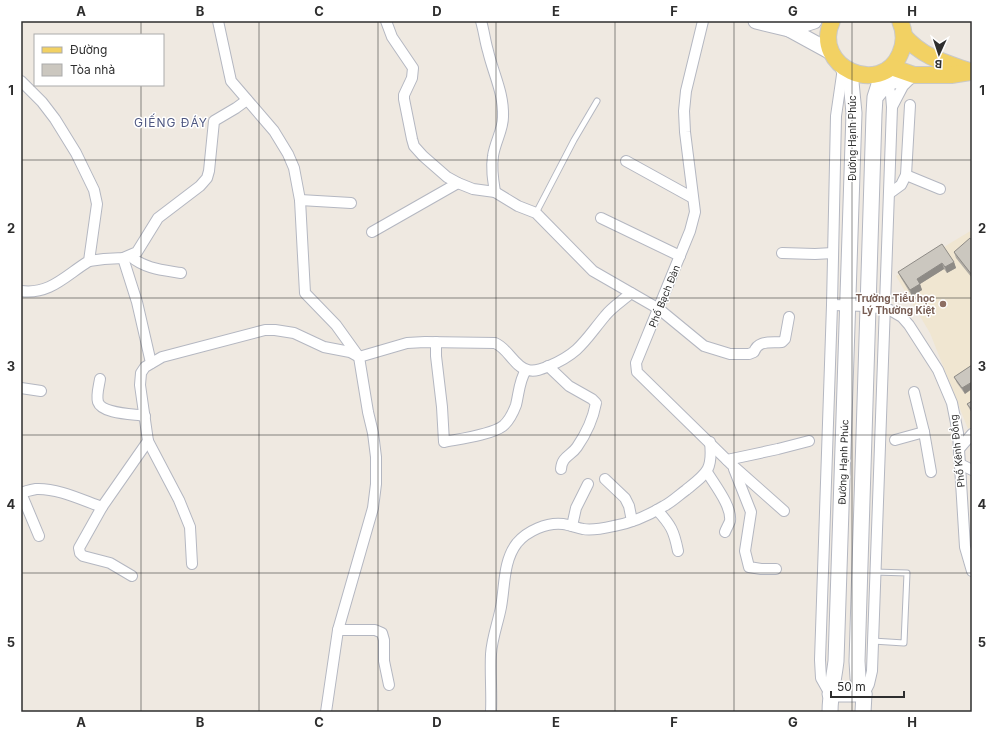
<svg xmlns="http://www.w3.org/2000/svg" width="993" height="733" font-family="Inter,sans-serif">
	<rect width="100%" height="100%" fill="#efe9e1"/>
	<path fill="#f0e6d1" d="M 972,230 L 972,427 L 968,429 L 930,333 L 896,276 Z"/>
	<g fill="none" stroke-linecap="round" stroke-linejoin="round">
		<g stroke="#b4b7c1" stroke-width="7">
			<g id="service">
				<path d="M 536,213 L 574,140 L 597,101"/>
				<path d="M 873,641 L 904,643 L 907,573 L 875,572"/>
			</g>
		</g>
		<g stroke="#b4b7c1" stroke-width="12">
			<g id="minor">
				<path d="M 218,21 L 231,81 L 274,131 L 288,154 L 294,168 L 300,200 L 305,293 L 336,325 L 359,357 L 368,412 L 373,433 L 376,457 L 376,484 L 373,508 L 338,630 L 326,712"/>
				<path d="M 386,21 L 392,37 L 413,68 L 412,78 L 404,95 L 404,99 L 412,139 L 414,146 L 423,156 L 447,177 L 458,183 L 473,189 L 495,192 L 518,206 L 536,213 L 593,271 L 659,309 L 704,346 L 730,354 L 749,354 L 754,352 C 758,340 770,343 782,342 L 785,339 L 789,317"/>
				<path d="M 481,21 C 484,31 485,41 488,51 C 493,73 504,93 503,117 C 503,130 495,142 493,156 C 491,168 493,180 495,192"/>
				<path d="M 703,21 L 686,91 L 684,111 L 685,132 L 695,212 L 690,231 L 636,363 L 637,372 L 731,464 L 784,511"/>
				<path d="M 21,81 L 42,102 L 55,119 L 76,153 L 94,190 L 97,204 L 89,261 C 66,275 50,295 21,291"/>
				<path d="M 892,107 L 903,86 L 912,77"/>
				<path d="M 626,161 L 693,198"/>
				<path d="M 906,175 L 940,189"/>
				<path d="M 890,193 L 901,185 L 906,175 L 910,105"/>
				<path d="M 300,200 L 351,203"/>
				<path d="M 601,218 L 680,256"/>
				<path d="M 372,232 L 458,183"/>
				<path d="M 782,253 L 815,254 L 833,253"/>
				<path d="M 130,256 C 145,269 163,270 181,273"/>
				<path d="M 123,258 L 137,302 L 151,363"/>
				<path d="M 89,261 L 104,259 L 123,258 L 137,252 L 158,218 L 200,186 L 207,178 L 209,171 L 214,121 L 236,108 L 247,100"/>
				<path d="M 832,305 L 867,306 L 890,310 L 902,317 L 909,325 L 938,370 L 952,403 L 958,433 L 965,547 L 972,571"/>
				<path d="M 436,342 L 436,356 L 442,407 L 444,442 C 459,439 491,435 503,426 C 509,421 513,413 516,405 C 519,393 519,381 526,370"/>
				<path d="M 548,366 L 569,386 L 592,399 L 596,403 C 593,419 586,434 577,447 C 571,456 562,456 561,469"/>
				<path d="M 100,379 C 99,386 96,395 98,402 C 102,414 134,414 145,416"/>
				<path d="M 21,388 L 41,391"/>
				<path d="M 914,392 L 924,432 L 931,472"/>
				<path d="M 895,440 L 924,432"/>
				<path d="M 148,441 L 179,500 L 190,527 L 192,564"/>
				<path d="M 959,449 L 972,434"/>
				<path d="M 727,460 L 778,449 L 809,441"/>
				<path d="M 960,464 L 972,470"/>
				<path d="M 734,469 L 751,512 L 745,551 L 749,567 L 761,569 L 776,569"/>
				<path d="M 707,472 C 714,484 732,506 730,521 C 729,524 726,529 725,532"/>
				<path d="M 605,479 L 625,498 L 629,506 L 632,521"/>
				<path d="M 21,493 C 26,491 31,490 36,489 C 58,488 82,500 102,507 L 148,441 L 140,385 L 141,373 L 145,367 L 162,357 L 265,330 L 275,330 L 294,333 L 324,347 L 350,352 L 359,357 L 407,343 L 425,342 L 495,343 C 508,348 515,368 528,370 C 535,372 542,369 549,366 C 580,353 585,340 605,316 C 612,307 622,301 631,293"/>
				<path d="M 21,493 L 39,536"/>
				<path d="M 102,507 L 79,548 L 80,553 L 83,556 L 110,563 L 132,576"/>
				<path d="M 657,510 C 671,525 674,531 678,551"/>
				<path d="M 572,526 L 576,508 L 588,484"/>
				<path d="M 338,630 L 375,630 L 382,633 L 384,640 L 384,661 L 389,685"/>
				<path d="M 830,694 L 821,678 L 820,660 L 832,305 L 836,116 L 843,68"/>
				<path d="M 864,694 L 869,684 L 872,671 L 892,107 L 891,95 L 886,79"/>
				<path d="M 491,712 C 492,693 490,674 491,654 C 492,638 498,623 501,607 C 505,586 503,561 517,543 C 527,531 547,522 563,524 C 570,525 577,528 583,529 C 592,531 605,528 614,526 C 631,523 649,515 664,506 C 672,502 679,495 686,490 C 707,473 713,470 710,442"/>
			</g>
		</g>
		<g stroke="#b4b7c1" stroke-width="17">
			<g id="secondary">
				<path d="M 756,21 L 789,29 L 831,52"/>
				<path d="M 789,29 L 814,21"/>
				<path d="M 877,95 L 887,83 L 914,75"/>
				<path d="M 830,694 L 864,694"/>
				<path d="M 830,712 C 830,694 834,678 836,661 L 854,113 L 851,82 L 843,68"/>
				<path d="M 863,712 L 864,694 L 858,678 L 857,661 L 874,114 L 875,97 L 883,72"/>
			</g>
		</g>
		<g stroke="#c9c9c9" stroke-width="18">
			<g id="primary">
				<path d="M 832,21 C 811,67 881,98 900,54 C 905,43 905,32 900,21"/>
				<path d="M 904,36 C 923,57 943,62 969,71"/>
				<path d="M 891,67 L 914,75 L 951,75 L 970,72"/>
			</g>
		</g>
		<use href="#service" stroke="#fff" stroke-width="5"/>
		<use href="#minor" stroke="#fff" stroke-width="10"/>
		<use href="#secondary" stroke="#fff" stroke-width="15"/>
		<use href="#primary" stroke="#f2d163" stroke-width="16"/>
	</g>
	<g fill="#afaba4">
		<path d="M 972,241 L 972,278 L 956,258 L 954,252 Z"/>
		<path d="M 954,262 L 956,268 L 947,273 L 944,269 L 920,284 L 922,290 L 912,296 L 901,278 L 898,272 Z"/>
		<path d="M 972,365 L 965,394 L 957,383 L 954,377 Z"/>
		<path d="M 972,401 L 972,413 L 970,410 L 967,404 Z"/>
	</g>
	<g fill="#8e8b86">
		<path d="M 954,262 L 956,268 L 947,273 L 945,267 Z"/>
		<path d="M 942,263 L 944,269 L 920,284 L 922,290 L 912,296 L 910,290 L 917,279 Z"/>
		<path d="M 972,382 L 972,389 L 965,394 L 962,388 Z"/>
	</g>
	<g fill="#cbc7bf" stroke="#8e8b86">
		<path d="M 970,238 L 972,241 L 972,275 L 954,252 Z"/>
		<path d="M 942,244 L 954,262 L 945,267 L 942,263 L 917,279 L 920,284 L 910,290 L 898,272 Z"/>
		<path d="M 972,365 L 972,382 L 962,388 L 954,377 Z"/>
		<path d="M 972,401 L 972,410 L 967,404 Z"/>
	</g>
	<path fill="none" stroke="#2e2e2e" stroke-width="1" stroke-opacity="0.55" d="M 141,21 L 141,35M 259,21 L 259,712M 378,21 L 378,712M 496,21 L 496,712M 615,21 L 615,712M 734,21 L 734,712M 852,21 L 852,712M 141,85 L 141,712M 21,160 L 972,160M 21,298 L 972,298M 21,435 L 972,435M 21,573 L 972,573"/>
	<circle fill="#8d6e63" stroke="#fff" stroke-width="1.5" cx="943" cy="304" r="4"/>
	<g text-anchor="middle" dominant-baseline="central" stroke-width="3" stroke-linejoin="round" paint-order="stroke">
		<g font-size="10" fill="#2e2e2e" stroke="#fff">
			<text transform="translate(852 138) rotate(-90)">Đường Hạnh Phúc</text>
			<text transform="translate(664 296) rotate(-68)">Phố Bạch Đàn</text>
			<text transform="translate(957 451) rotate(-96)">Phố Kênh Đồng</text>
			<text transform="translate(843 462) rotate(-88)">Đường Hạnh Phúc</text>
		</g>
		<g font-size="10" font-weight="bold" fill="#785e54" stroke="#fff" text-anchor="end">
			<text x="935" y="298">Trường Tiểu học<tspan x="935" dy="12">Lý Thường Kiệt</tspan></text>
		</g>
		<g font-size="12" letter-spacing="1" fill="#4d5680" stroke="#fff">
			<text x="171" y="122">GIẾNG ĐÁY</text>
		</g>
	</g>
	<rect width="993" height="733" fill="none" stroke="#ffffff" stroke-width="44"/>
	<rect x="34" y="34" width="130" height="52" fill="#ffffff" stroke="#ababab"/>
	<rect x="42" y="47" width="20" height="6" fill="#f2d163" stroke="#ababab"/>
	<text x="70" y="54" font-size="12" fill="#2e2e2e">Đường</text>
	<rect x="42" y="64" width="20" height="12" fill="#cbc7bf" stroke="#ababab"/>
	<text x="70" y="74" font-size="12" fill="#2e2e2e">Tòa nhà</text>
	<g transform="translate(939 54) rotate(183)" stroke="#ffffff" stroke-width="3" paint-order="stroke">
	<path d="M0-3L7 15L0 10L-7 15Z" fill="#2e2e2e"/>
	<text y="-6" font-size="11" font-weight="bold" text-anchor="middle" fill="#2e2e2e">B</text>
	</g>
	<path d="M831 691v6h73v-6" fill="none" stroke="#2e2e2e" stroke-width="2"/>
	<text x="837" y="691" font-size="12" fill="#2e2e2e" stroke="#ffffff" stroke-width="3" paint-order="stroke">50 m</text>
	<rect x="22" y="22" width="949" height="689" fill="none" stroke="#2e2e2e" stroke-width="1.5"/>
	<g font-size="13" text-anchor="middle" font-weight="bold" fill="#2e2e2e">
		<text x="81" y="16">A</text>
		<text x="200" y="16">B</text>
		<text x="319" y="16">C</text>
		<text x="437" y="16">D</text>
		<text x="556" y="16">E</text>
		<text x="674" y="16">F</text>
		<text x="793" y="16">G</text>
		<text x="912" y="16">H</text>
		<text x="11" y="95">1</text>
		<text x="982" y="95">1</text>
		<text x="11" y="233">2</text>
		<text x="982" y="233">2</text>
		<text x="11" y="371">3</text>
		<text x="982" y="371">3</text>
		<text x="11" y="509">4</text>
		<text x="982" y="509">4</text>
		<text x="11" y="647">5</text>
		<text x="982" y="647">5</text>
		<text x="81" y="727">A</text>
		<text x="200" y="727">B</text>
		<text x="319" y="727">C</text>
		<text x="437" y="727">D</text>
		<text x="556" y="727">E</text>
		<text x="674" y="727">F</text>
		<text x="793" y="727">G</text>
		<text x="912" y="727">H</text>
	</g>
</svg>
